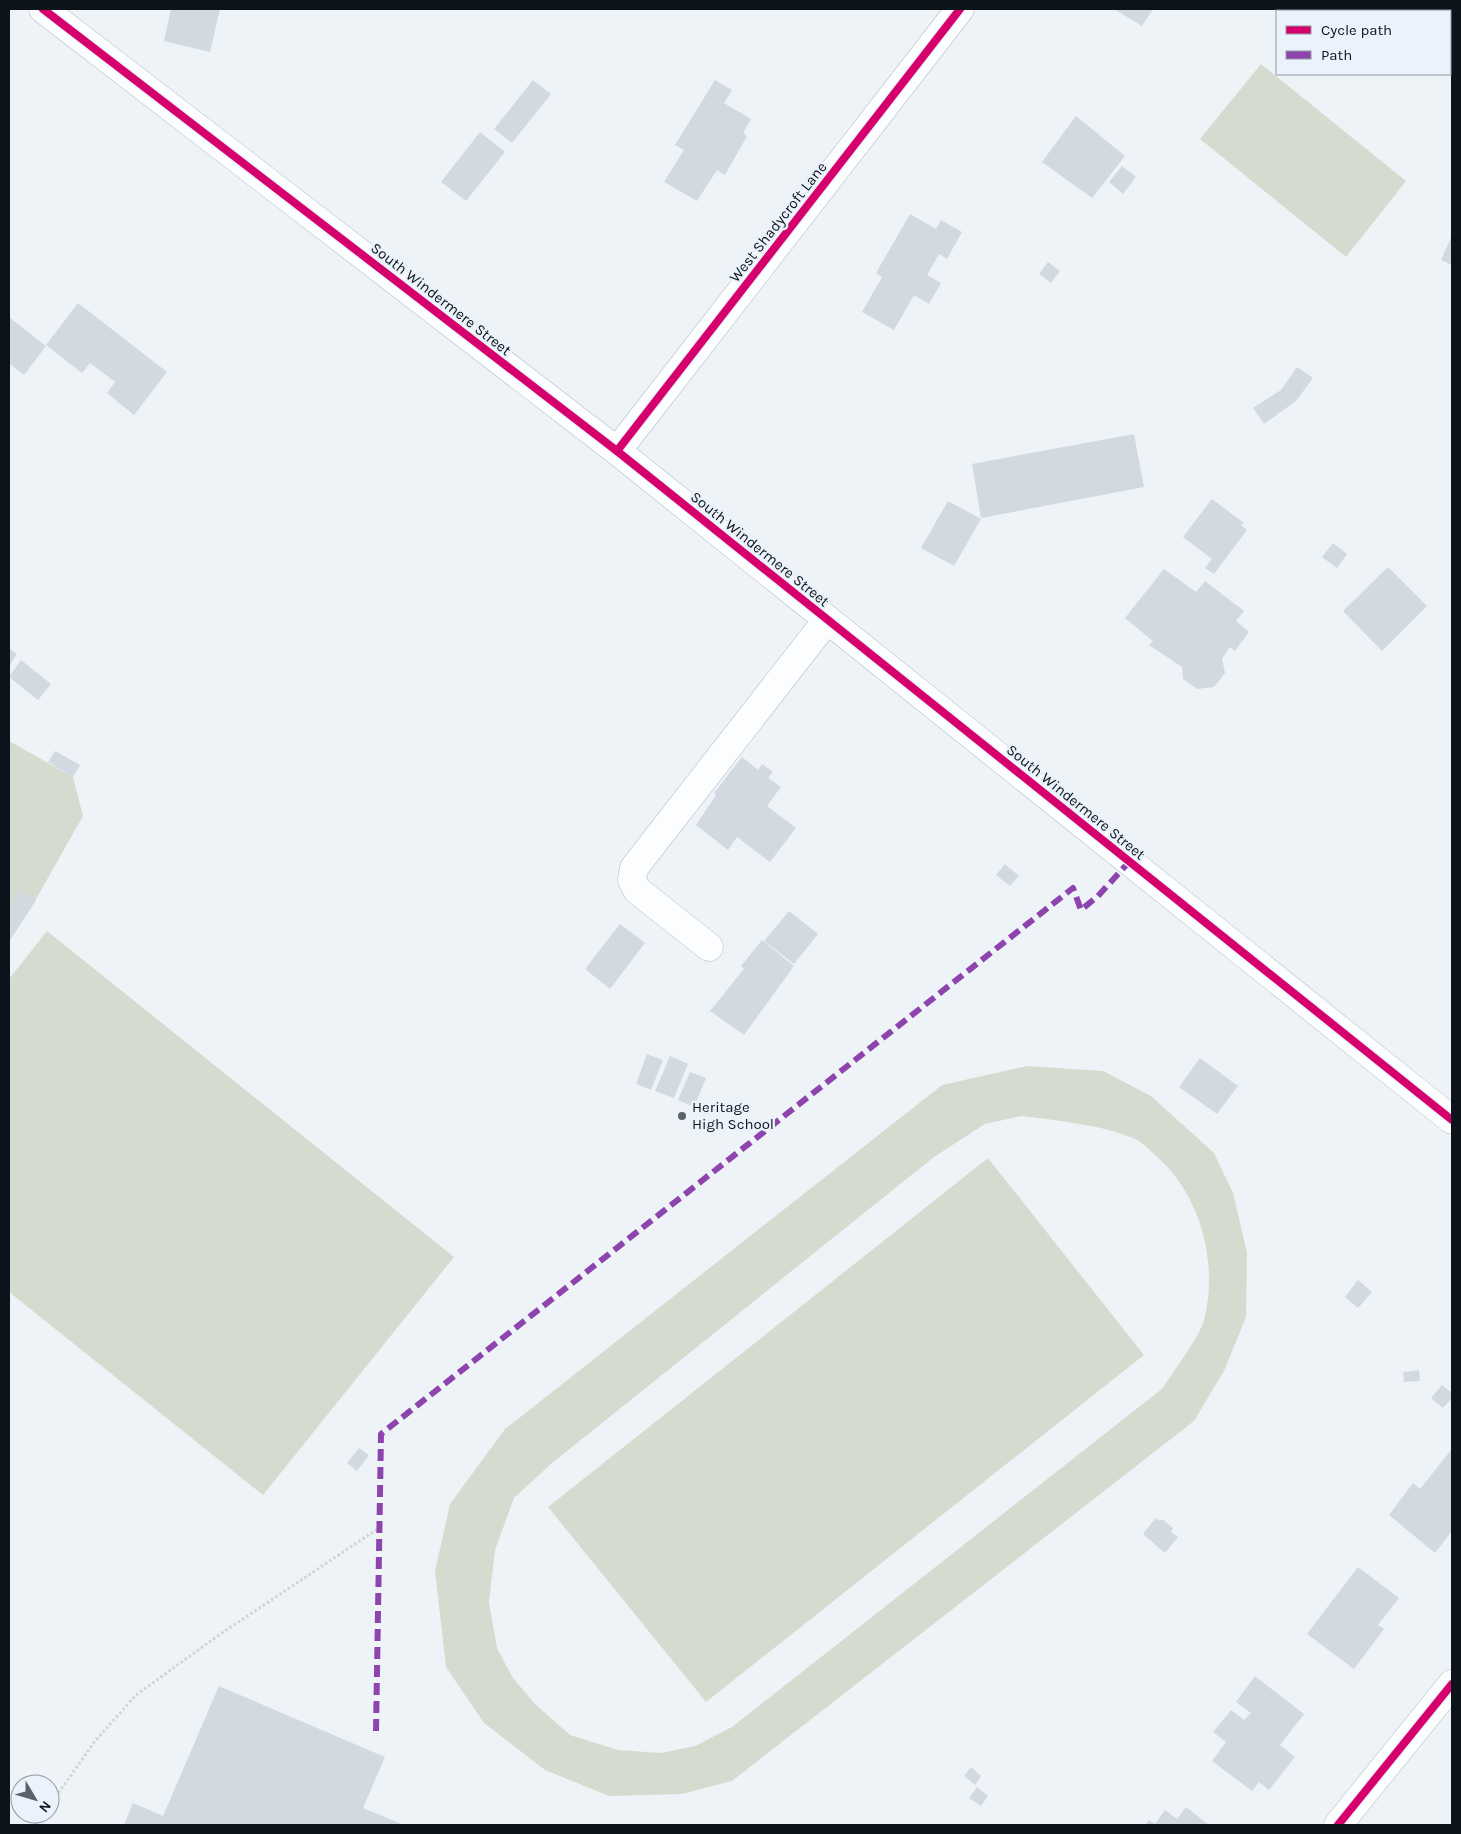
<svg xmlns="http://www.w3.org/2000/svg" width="1461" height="1834" font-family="Karla,sans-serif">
	<rect width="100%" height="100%" fill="#eef3f8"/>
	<g fill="#d5dccf" fill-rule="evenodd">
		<path d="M 1261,64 L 1406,181 L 1346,257 L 1200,139 Z"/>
		<path d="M 9,741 L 73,777 L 83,816 L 31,908 L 9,938 Z"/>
		<path d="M 47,931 L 454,1257 L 263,1495 L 9,1292 L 9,979 Z"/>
		<path d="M 1027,1066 L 1103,1071 L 1151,1096 L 1214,1153 L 1233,1193 L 1247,1253 L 1246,1317 L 1224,1371 L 1194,1421 L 732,1781 L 682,1794 L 609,1796 L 545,1770 L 484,1723 L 446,1667 L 435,1571 L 450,1504 L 505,1429 L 942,1085 ZM 1022,1116 C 1059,1121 1098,1124 1133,1138 C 1141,1141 1148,1149 1154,1154 C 1200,1192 1219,1263 1204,1320 C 1199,1338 1174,1370 1163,1388 L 732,1727 L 695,1746 L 661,1753 L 618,1750 L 570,1735 L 535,1704 L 513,1678 L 497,1648 L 489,1602 L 495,1550 L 514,1498 L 552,1463 L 934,1157 L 985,1124 Z"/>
		<path d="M 988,1158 L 1144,1355 L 706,1702 L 548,1507 Z"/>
	</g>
	<g fill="#d3d9e0">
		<path d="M 171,9 L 220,9 L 210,52 L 164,41 Z"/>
		<path d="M 1114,9 L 1153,9 L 1142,26 Z"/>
		<path d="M 533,80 L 551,94 L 512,143 L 494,129 Z"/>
		<path d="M 715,80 L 732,90 L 724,103 L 751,119 L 743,133 L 747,136 L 725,175 L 717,170 L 697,201 L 664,182 L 684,150 L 675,145 Z"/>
		<path d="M 1076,116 L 1125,156 L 1092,198 L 1042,162 Z"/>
		<path d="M 480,132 L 505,152 L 466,201 L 441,182 Z"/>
		<path d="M 1122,166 L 1136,177 L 1123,194 L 1109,182 Z"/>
		<path d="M 910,214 L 936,229 L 941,220 L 962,232 L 947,259 L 939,254 L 927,275 L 941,283 L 929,304 L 914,295 L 894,330 L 862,312 L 882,277 L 876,273 Z"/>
		<path d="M 1452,235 L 1452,265 L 1441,260 Z"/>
		<path d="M 1048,262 L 1060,271 L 1051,283 L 1039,274 Z"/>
		<path d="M 78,303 L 167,372 L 134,415 L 107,393 L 115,382 L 90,363 L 82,373 L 46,345 Z"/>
		<path d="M 10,318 L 46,346 L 24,375 L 9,363 Z"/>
		<path d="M 1297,367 L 1313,378 L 1296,401 L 1264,424 L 1253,408 L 1281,390 Z"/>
		<path d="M 1134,434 L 1144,487 L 981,518 L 972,464 Z"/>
		<path d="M 1212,499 L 1244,523 L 1241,525 L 1247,530 L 1214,574 L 1205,568 L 1212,559 L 1183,537 Z"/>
		<path d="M 948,501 L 981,519 L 954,566 L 921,548 Z"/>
		<path d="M 1333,543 L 1347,554 L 1337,568 L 1322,557 Z"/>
		<path d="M 1388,567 L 1427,606 L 1382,651 L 1343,611 Z"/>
		<path d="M 1164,569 L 1196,592 L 1205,581 L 1244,611 L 1236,621 L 1249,632 L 1235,651 L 1230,647 L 1222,659 L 1225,673 L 1214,687 L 1197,689 L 1183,679 L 1182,667 L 1149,645 L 1153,641 L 1125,618 Z"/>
		<path d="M 9,648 L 17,654 L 9,666 Z"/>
		<path d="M 21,660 L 51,684 L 38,700 L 9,677 Z"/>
		<path d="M 55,751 L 80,765 L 73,777 L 48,762 Z"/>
		<path d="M 742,757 L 758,770 L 762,764 L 773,772 L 768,778 L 781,787 L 767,806 L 796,828 L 770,862 L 737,837 L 728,850 L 696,825 L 716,795 L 714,793 Z"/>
		<path d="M 1005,864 L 1019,876 L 1010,886 L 996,875 Z"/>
		<path d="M 20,890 L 36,900 L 9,942 L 9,906 Z"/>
		<path d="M 789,911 L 818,934 L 794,964 L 764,941 Z"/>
		<path d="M 620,924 L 645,943 L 610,989 L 585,969 Z"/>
		<path d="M 762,940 L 794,966 L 744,1035 L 710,1011 L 744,969 L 741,966 Z"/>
		<path d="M 647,1054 L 663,1060 L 651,1090 L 636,1084 Z"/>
		<path d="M 670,1056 L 688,1064 L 674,1098 L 655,1091 Z"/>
		<path d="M 1200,1058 L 1238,1086 L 1217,1114 L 1179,1087 Z"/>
		<path d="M 690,1072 L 706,1078 L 694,1107 L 678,1100 Z"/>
		<path d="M 1358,1280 L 1372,1292 L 1358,1308 L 1345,1297 Z"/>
		<path d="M 1419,1370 L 1420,1381 L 1404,1382 L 1403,1372 Z"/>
		<path d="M 1442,1385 L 1452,1393 L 1452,1398 L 1443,1408 L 1431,1398 Z"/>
		<path d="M 359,1448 L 369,1455 L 357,1471 L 347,1463 Z"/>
		<path d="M 1452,1449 L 1452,1531 L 1435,1553 L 1389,1515 L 1413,1483 L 1420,1489 Z"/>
		<path d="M 1156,1518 L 1160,1521 L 1162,1519 L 1173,1528 L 1171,1532 L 1178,1537 L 1165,1553 L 1143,1534 Z"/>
		<path d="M 1358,1567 L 1399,1598 L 1378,1625 L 1384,1629 L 1354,1669 L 1307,1634 Z"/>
		<path d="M 1255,1676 L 1304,1714 L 1280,1745 L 1295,1757 L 1269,1790 L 1259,1782 L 1252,1791 L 1212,1761 L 1226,1742 L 1213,1732 L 1231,1710 L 1244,1720 L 1251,1713 L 1236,1702 Z"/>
		<path d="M 219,1686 L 385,1757 L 363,1808 L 404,1825 L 124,1825 L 133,1803 L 163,1816 Z"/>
		<path d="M 971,1767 L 981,1776 L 975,1785 L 964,1776 Z"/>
		<path d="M 977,1787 L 988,1796 L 981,1806 L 969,1798 Z"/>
		<path d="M 1186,1807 L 1209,1825 L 1145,1825 L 1149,1820 L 1155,1824 L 1165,1810 L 1177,1819 Z"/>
	</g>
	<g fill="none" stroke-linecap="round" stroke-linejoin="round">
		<g stroke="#b6bcc3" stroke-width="29">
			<g id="minor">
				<path d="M 43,9 L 617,451 L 1452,1120"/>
				<path d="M 617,451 L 960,9"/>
				<path d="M 709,947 L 637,890 L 632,880 L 634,868 L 827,620"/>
				<path d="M 1338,1825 L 1452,1684"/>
			</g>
		</g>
		<g stroke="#d1d3d4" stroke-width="3" stroke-dasharray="2.5 2.5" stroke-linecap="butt">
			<path d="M 50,1805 L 95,1741 L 136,1695 L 219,1635 L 379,1528"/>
			<path d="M 36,1825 L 44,1814"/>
		</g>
		<use href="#minor" stroke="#fcfdfe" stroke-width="28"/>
		<path stroke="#8e44ad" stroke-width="6" stroke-dasharray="12 6" stroke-linecap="butt" d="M 376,1731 L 381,1434 L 1073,888 L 1081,910 L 1098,896 L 1129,862"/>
		<g stroke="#ebf2fb" stroke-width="11">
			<g id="cycleway">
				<path d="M 43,9 L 617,451 L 1452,1120"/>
				<path d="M 617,451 L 960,9"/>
				<path d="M 1338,1825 L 1452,1684"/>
			</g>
		</g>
		<use href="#cycleway" stroke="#d6006c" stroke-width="8"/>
	</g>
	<circle fill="#5b6168" stroke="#ebf2fb" stroke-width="2" cx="682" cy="1116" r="5"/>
	<g text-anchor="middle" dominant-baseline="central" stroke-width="5" stroke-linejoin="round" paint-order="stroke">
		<g font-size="15" fill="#0c131a" stroke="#ebf2fb">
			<text transform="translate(778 222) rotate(-52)">West Shadycroft Lane</text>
			<text transform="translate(441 299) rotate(38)">South Windermere Street</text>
			<text transform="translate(760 549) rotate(39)">South Windermere Street</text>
			<text transform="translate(1076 802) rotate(39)">South Windermere Street</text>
		</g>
		<g font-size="15" fill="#0c131a" stroke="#ebf2fb" text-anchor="start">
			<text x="692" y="1107">Heritage<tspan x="692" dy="17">High School</tspan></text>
		</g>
	</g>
	<rect width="1461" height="1834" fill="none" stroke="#0c131a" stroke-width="20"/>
	<rect x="1276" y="10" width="175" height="65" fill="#ebf2fb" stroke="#9299a1"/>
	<rect x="1286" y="26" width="25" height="8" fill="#d6006c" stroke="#9299a1"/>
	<text x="1321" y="35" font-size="15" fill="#0c131a">Cycle path</text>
	<rect x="1286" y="51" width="25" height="8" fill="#8e44ad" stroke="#9299a1"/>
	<text x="1321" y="60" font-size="15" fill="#0c131a">Path</text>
	<g transform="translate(35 1799) rotate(128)"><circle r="24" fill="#ebf2fb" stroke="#9299a1"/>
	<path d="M0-4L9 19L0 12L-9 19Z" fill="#5b6168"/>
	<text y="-8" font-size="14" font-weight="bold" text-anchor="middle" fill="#0c131a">N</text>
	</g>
</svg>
